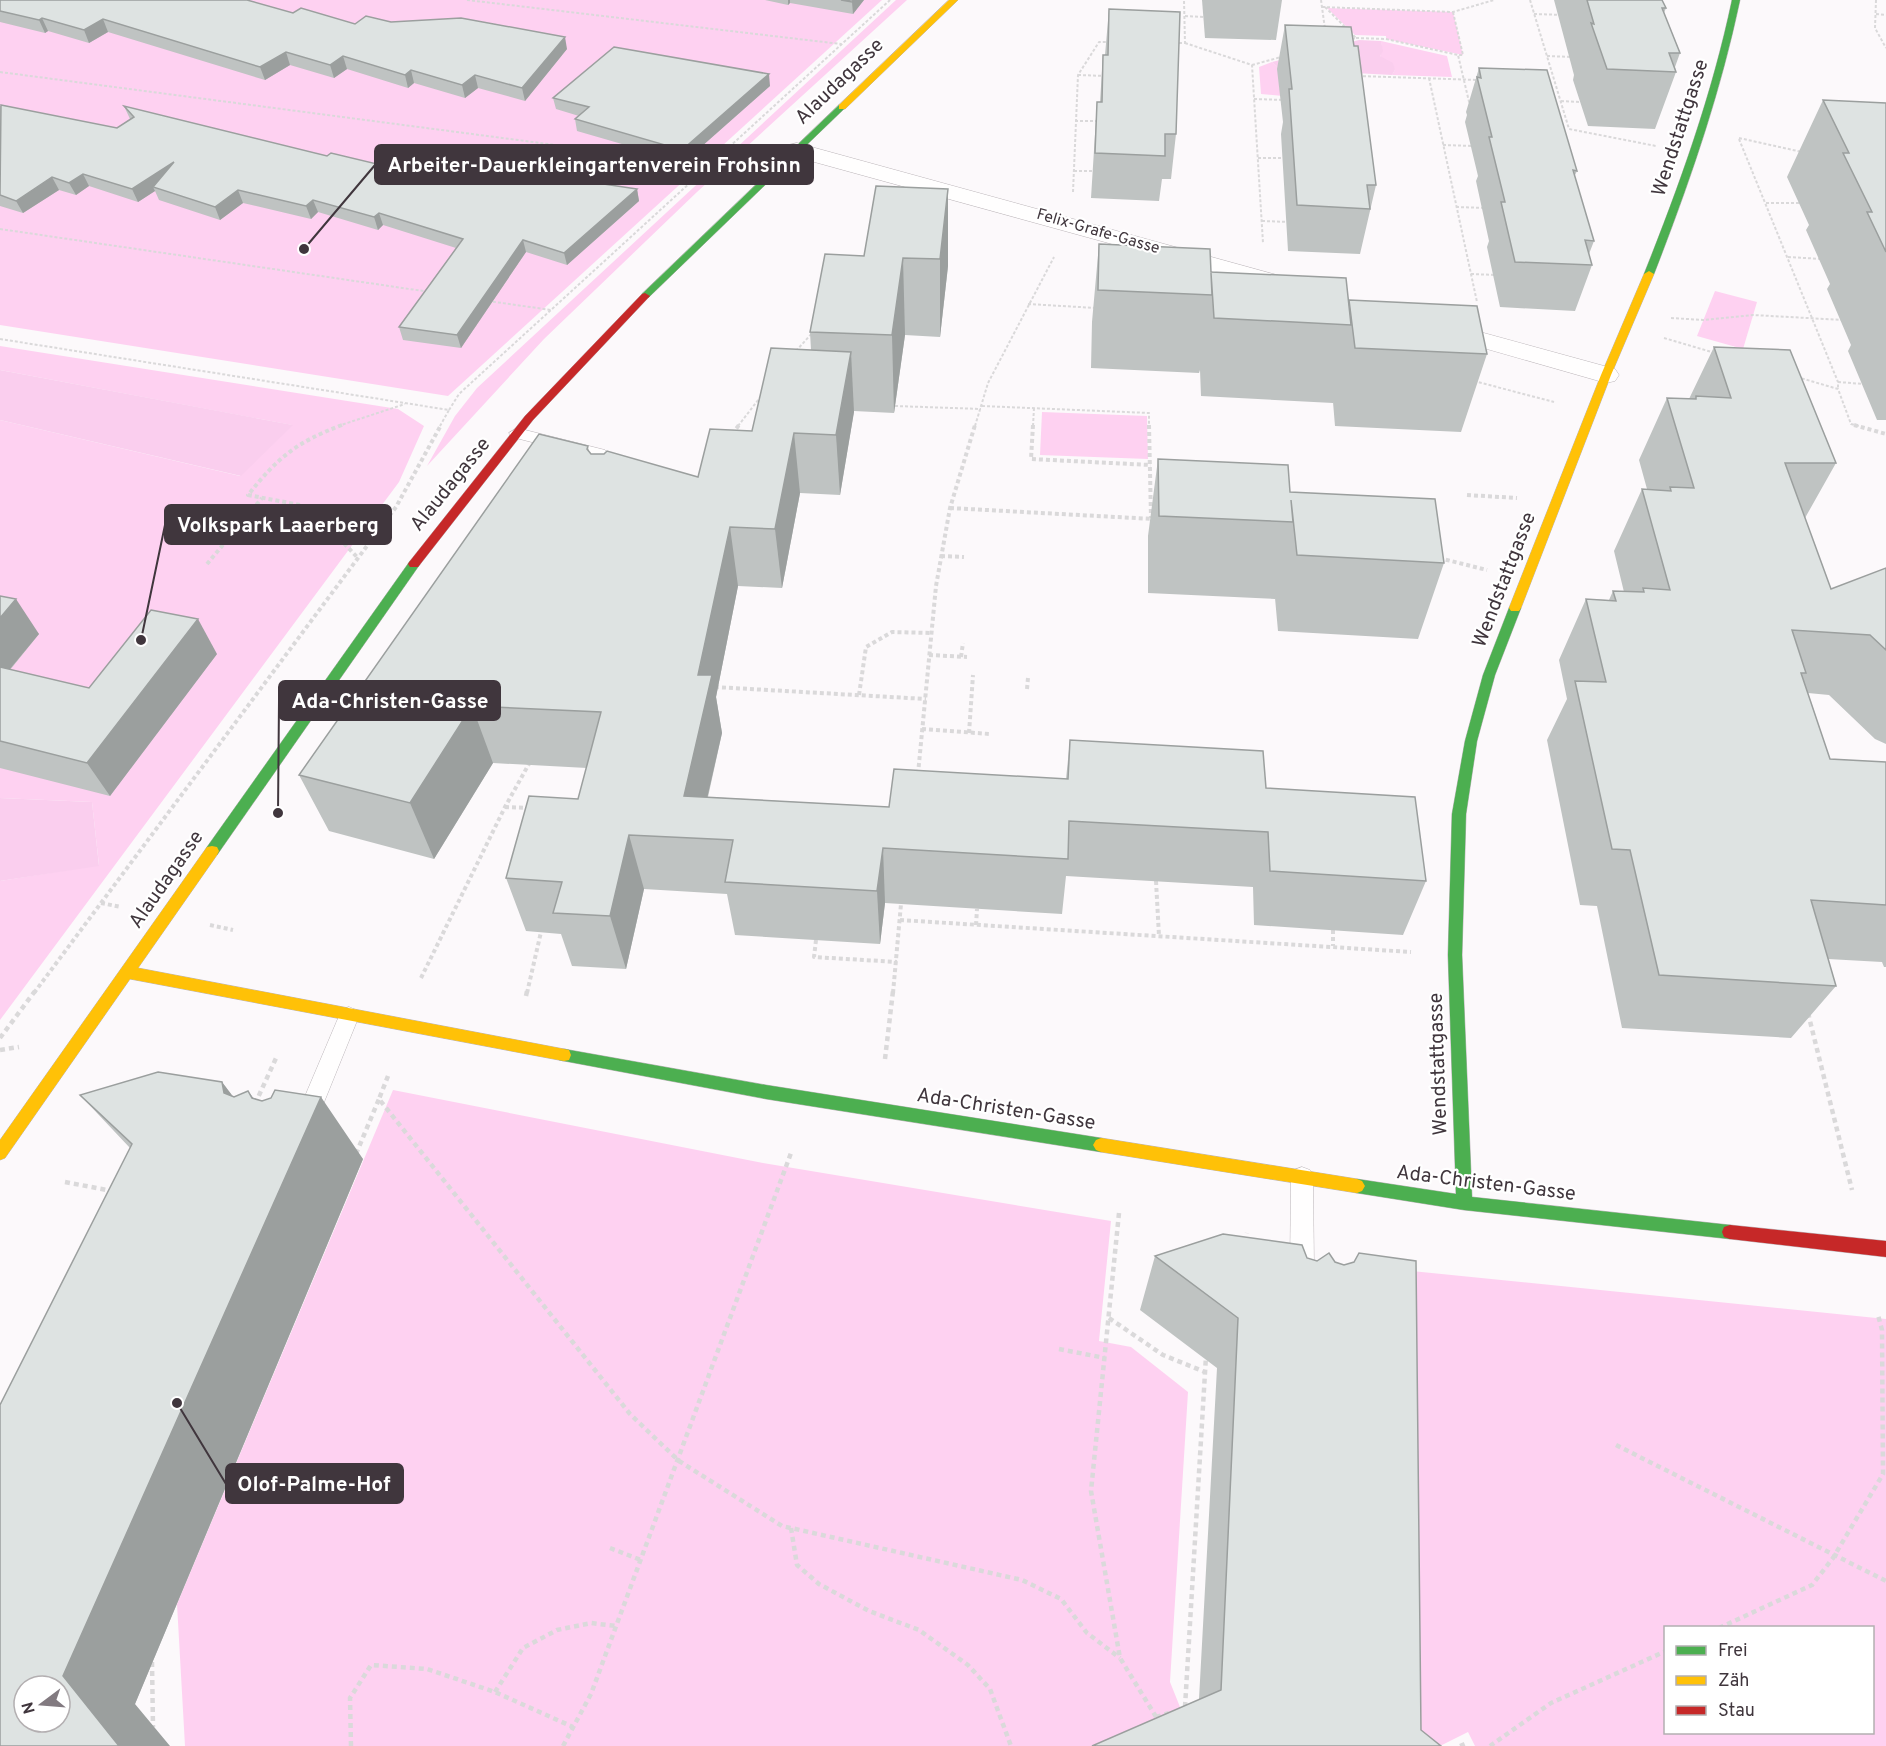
<svg xmlns="http://www.w3.org/2000/svg" width="1886" height="1746" font-family="Overpass,sans-serif">
	<rect width="100%" height="100%" fill="#fcf9fb"/>
	<g fill="#fed1f1" fill-rule="evenodd">
		<path d="M 0,0 L 882,0 L 448,396 L 0,325 Z"/>
		<path d="M 896,0 L 907,0 L 697,192 L 544,339 L 427,466 L 455,416 L 477,388 Z"/>
		<path d="M 1327,8 L 1453,12 L 1463,55 L 1386,39 L 1386,36 L 1355,35 Z"/>
		<path d="M 1381,41 L 1447,56 L 1452,77 L 1392,75 L 1395,70 L 1380,56 L 1382,51 Z"/>
		<path d="M 1272,62 L 1280,69 L 1279,87 L 1283,96 L 1261,94 L 1259,67 Z"/>
		<path d="M 1715,291 L 1757,302 L 1743,349 L 1697,336 Z"/>
		<path d="M 0,346 L 398,409 L 424,426 L 399,482 L 0,1020 L 0,881 L 99,865 L 92,802 L 0,798 L 0,420 L 240,476 L 292,425 L 0,370 Z"/>
		<path d="M 1042,412 L 1147,416 L 1148,459 L 1040,455 Z"/>
		<path d="M 393,1090 L 763,1163 L 1111,1221 L 1099,1341 L 1131,1347 L 1188,1392 L 1170,1682 L 1186,1722 L 1129,1746 L 185,1746 L 177,1604 Z"/>
		<path d="M 1382,1268 L 1886,1319 L 1886,1746 L 1475,1746 L 1468,1732 L 1440,1746 L 1427,1746 L 1412,1715 ZM 1666,1628 L 1872,1628 L 1872,1732 L 1666,1732 Z"/>
	</g>
	<g fill="#faceee">
		<path d="M 1359,40 L 1381,41 L 1383,51 L 1380,56 L 1393,63 L 1395,70 L 1392,75 L 1280,69 L 1272,62 Z"/>
		<path d="M 0,370 L 293,425 L 241,476 L 0,420 Z"/>
		<path d="M 0,798 L 92,802 L 99,866 L 0,881 Z"/>
	</g>
	<g fill="none" stroke-linecap="round" stroke-linejoin="round">
		<g stroke="#bcb6ba" stroke-width="1">
			<g id="lane">
				<path d="M 517,428 L 605,450 L 626,474 L 624,478 L 612,478 L 594,458 L 512,437 L 509,433 Z"/>
				<path d="M 349,1007 L 356,1010 L 359,1016 L 316,1122 L 313,1129 L 305,1132 L 297,1129 L 294,1122 L 339,1016 L 342,1010 Z"/>
				<path d="M 1302,1167 L 1310,1170 L 1313,1177 L 1314,1270 L 1310,1278 L 1302,1281 L 1294,1278 L 1290,1270 L 1291,1177 L 1294,1170 Z"/>
			</g>
		</g>
		<g stroke="#bcb6ba" stroke-width="1">
			<g id="street">
				<path d="M 797,143 L 1295,280 L 1299,285 L 1295,290 L 1287,292 L 1279,290 L 789,155 L 786,150 L 789,145 Z"/>
				<path d="M 1440,321 L 1615,369 L 1619,375 L 1615,381 L 1606,383 L 1431,333 L 1428,328 L 1431,323 Z"/>
			</g>
		</g>
		<g stroke="#bcb6ba" stroke-width="1">
			<g id="fast">
				<path d="M 1732,0 L 1740,0 C 1720,95 1689,184 1654,274 L 1646,276 L 1644,274 C 1680,184 1712,95 1732,0 Z"/>
				<path d="M 839,105 L 846,107 L 648,298 L 642,298 L 642,294 Z"/>
				<path d="M 414,560 L 420,564 L 418,567 L 217,855 L 207,855 L 205,851 L 207,847 L 410,561 Z"/>
				<path d="M 1515,604 L 1521,608 L 1495,675 L 1477,741 L 1466,814 L 1462,955 L 1472,1197 L 1730,1225 L 1736,1227 L 1738,1232 L 1736,1237 L 1730,1239 L 1464,1210 L 1357,1193 L 1352,1191 L 1349,1186 L 1352,1181 L 1357,1179 L 1456,1194 L 1448,955 L 1452,814 L 1465,741 L 1483,675 L 1509,608 Z"/>
				<path d="M 564,1049 L 766,1085 L 1101,1138 L 1106,1140 L 1109,1145 L 1106,1150 L 1101,1152 L 766,1099 L 564,1061 L 559,1060 L 557,1055 L 559,1050 Z"/>
			</g>
		</g>
		<g stroke="#bcb6ba" stroke-width="1">
			<g id="slow">
				<path d="M 949,0 L 958,0 L 845,109 L 839,109 L 839,105 Z"/>
				<path d="M 1649,271 L 1654,274 L 1611,375 L 1521,608 L 1519,611 L 1511,611 L 1509,608 L 1601,375 L 1644,274 Z"/>
				<path d="M 212,846 L 217,847 L 219,851 L 217,855 L 138,968 L 564,1049 L 569,1050 L 571,1055 L 569,1060 L 564,1061 L 130,979 L 5,1158 L 0,1160 L 0,1140 L 207,847 Z"/>
				<path d="M 1101,1138 L 1357,1179 L 1362,1181 L 1365,1186 L 1362,1191 L 1357,1193 L 1101,1152 L 1096,1150 L 1093,1145 L 1096,1140 Z"/>
			</g>
		</g>
		<g stroke="#bcb6ba" stroke-width="1">
			<g id="jam">
				<path d="M 645,293 L 650,296 L 648,298 L 533,420 L 418,567 L 410,567 L 408,564 L 410,561 L 525,416 L 642,294 Z"/>
				<path d="M 1730,1225 L 1886,1241 L 1886,1257 L 1730,1239 L 1724,1237 L 1722,1232 L 1724,1227 Z"/>
			</g>
		</g>
		<g stroke="#dad9da" stroke-width="2" stroke-dasharray="3 2" stroke-linecap="butt">
			<path d="M 467,0 L 841,44"/>
			<path d="M 1321,0 L 1325,29"/>
			<path d="M 1530,0 L 1569,129 L 1656,146"/>
			<path d="M 1876,0 L 1875,28 L 1886,48"/>
			<path d="M 1322,7 L 1453,12 L 1494,0"/>
			<path d="M 1325,7 L 1356,38 L 1348,40"/>
			<path d="M 1453,12 L 1463,55 L 1458,55 L 1470,106"/>
			<path d="M 1534,14 L 1563,15"/>
			<path d="M 1876,14 L 1886,15"/>
			<path d="M 1185,16 L 1205,17"/>
			<path d="M 1356,38 L 1386,39 L 1458,55"/>
			<path d="M 1174,43 L 1185,43 L 1184,0"/>
			<path d="M 1185,43 L 1252,65 L 1263,243"/>
			<path d="M 1547,56 L 1572,57"/>
			<path d="M 1252,65 L 1281,57"/>
			<path d="M 0,72 L 708,165"/>
			<path d="M 1078,75 L 1106,76"/>
			<path d="M 1358,76 L 1479,80"/>
			<path d="M 1429,78 L 1477,302"/>
			<path d="M 1254,99 L 1283,100"/>
			<path d="M 1561,101 L 1581,102"/>
			<path d="M 1075,121 L 1101,121"/>
			<path d="M 1739,138 L 1802,152"/>
			<path d="M 1739,139 L 1838,382 L 1838,389"/>
			<path d="M 1443,145 L 1473,146"/>
			<path d="M 1258,158 L 1285,158"/>
			<path d="M 1074,171 L 1095,171"/>
			<path d="M 1073,192 L 1078,75 L 1099,42 L 1110,42"/>
			<path d="M 1766,203 L 1802,203"/>
			<path d="M 1456,207 L 1485,208"/>
			<path d="M 1262,221 L 1289,222"/>
			<path d="M 0,229 L 430,292"/>
			<path d="M 1788,257 L 1822,259"/>
			<path d="M 1471,274 L 1496,275"/>
			<path d="M 488,301 L 551,310"/>
			<path d="M 1028,304 L 1096,308"/>
			<path d="M 1671,318 L 1703,320 L 1753,315 L 1843,320"/>
			<path d="M 1664,338 L 1715,353"/>
			<path d="M 0,339 L 449,410 L 440,426"/>
			<path d="M 796,351 L 813,332"/>
			<path d="M 1797,377 L 1838,389 L 1851,424 L 1859,426"/>
			<path d="M 1474,381 L 1554,402"/>
			<path d="M 1838,382 L 1864,384"/>
			<path d="M 895,406 L 981,409"/>
			<path d="M 982,406 L 1149,413 L 1149,426"/>
			<path d="M 449,410 L 459,394 L 890,0"/>
			<path d="M 338,426 L 405,404"/>
			<path d="M 738,426 L 762,395"/>
			<path d="M 975,426 L 988,383 L 1054,257"/>
			<path d="M 1033,426 L 1034,408"/>
		</g>
		<g stroke="#dad9da" stroke-width="4" stroke-dasharray="4 3" stroke-linecap="butt">
			<path d="M 342,425 C 297,442 278,457 248,495 L 300,505 L 318,516 L 357,557"/>
			<path d="M 1033,425 L 1031,459 L 1151,465"/>
			<path d="M 1149,425 L 1151,518"/>
			<path d="M 1854,425 L 1886,434"/>
			<path d="M 732,434 L 739,425"/>
			<path d="M 1467,495 L 1517,498"/>
			<path d="M 950,508 L 1153,519"/>
			<path d="M 941,556 L 964,557"/>
			<path d="M 1439,558 L 1487,570"/>
			<path d="M 207,564 L 262,498"/>
			<path d="M 929,655 L 967,657"/>
			<path d="M 961,657 L 963,643"/>
			<path d="M 715,687 L 926,699"/>
			<path d="M 1027,689 L 1028,678"/>
			<path d="M 859,695 L 866,647 L 892,632 L 932,633"/>
			<path d="M 922,729 L 990,734"/>
			<path d="M 969,733 L 973,675"/>
			<path d="M 918,774 L 936,586 L 950,508 L 975,425"/>
			<path d="M 505,807 L 528,808"/>
			<path d="M 1156,881 L 1159,936"/>
			<path d="M 101,903 L 121,907"/>
			<path d="M 900,920 L 1411,952"/>
			<path d="M 210,925 L 233,930"/>
			<path d="M 976,925 L 977,909"/>
			<path d="M 1333,930 L 1333,946"/>
			<path d="M 816,940 L 814,957 L 897,962"/>
			<path d="M 421,978 L 505,807 L 530,762"/>
			<path d="M 34,993 L 396,507 L 441,425"/>
			<path d="M 527,993 L 541,932"/>
			<path d="M 893,993 L 901,904"/>
		</g>
		<g stroke="#dad9da" stroke-width="4.5" stroke-dasharray="5 4" stroke-linecap="butt">
			<path d="M 526,996 L 527,991"/>
			<path d="M 1808,1013 L 1852,1190"/>
			<path d="M 0,1038 L 35,991"/>
			<path d="M 0,1050 L 19,1047"/>
			<path d="M 885,1059 L 893,991"/>
			<path d="M 388,1076 L 379,1099 L 630,1414 L 679,1461 L 782,1526 L 1022,1580 L 1061,1599 L 1087,1633 L 1120,1658"/>
			<path d="M 255,1104 L 277,1056"/>
			<path d="M 356,1154 L 379,1099"/>
			<path d="M 65,1182 L 112,1191"/>
			<path d="M 1119,1213 L 1091,1491 L 1120,1658 L 1158,1720"/>
			<path d="M 1245,1242 L 1247,1233"/>
			<path d="M 1109,1318 L 1163,1355 L 1205,1372"/>
			<path d="M 1059,1349 L 1105,1358"/>
			<path d="M 1616,1445 L 1886,1581"/>
			<path d="M 791,1528 L 797,1565 L 819,1584 L 869,1611 L 919,1630 L 968,1665 L 990,1689 L 1011,1746"/>
			<path d="M 610,1548 L 641,1560"/>
			<path d="M 1719,1628 L 1812,1585 L 1833,1558 L 1883,1474 L 1882,1330 L 1878,1315"/>
			<path d="M 152,1662 L 153,1727"/>
			<path d="M 495,1692 L 523,1648 L 557,1630 L 591,1623 L 616,1626"/>
			<path d="M 1185,1707 L 1206,1356"/>
			<path d="M 1156,1717 L 1169,1713"/>
			<path d="M 351,1746 L 350,1698 L 371,1665 L 427,1669 L 495,1692 L 573,1727"/>
			<path d="M 563,1746 L 591,1694 L 791,1153"/>
			<path d="M 1460,1746 L 1465,1744 L 1466,1746"/>
			<path d="M 1490,1746 L 1551,1703 L 1666,1651"/>
		</g>
		<use href="#lane" fill="#fffefe" fill-rule="evenodd"/>
		<use href="#street" fill="#fffefe" fill-rule="evenodd"/>
		<use href="#fast" fill="#4caf50" fill-rule="evenodd"/>
		<use href="#slow" fill="#ffc107" fill-rule="evenodd"/>
		<use href="#jam" fill="#c62828" fill-rule="evenodd"/>
	</g>
	<g fill="#bfc3c2">
		<path d="M 0,0 L 293,13 L 355,24 L 391,22 L 567,49 L 525,101 L 478,88 L 465,98 L 414,83 L 408,88 L 347,69 L 334,78 L 290,65 L 265,80 L 108,32 L 89,43 L 48,31 L 45,33 L 0,22 Z"/>
		<path d="M 765,0 L 864,0 L 853,14 L 790,3 L 788,5 Z"/>
		<path d="M 1202,0 L 1282,0 L 1276,40 L 1205,38 Z"/>
		<path d="M 1554,0 L 1662,0 L 1666,8 L 1664,13 L 1680,53 L 1675,67 L 1676,72 L 1655,129 L 1588,126 L 1573,80 L 1574,75 Z"/>
		<path d="M 1109,9 L 1176,134 L 1171,179 L 1162,179 L 1159,201 L 1091,198 L 1097,102 L 1100,102 L 1103,55 L 1105,55 Z"/>
		<path d="M 1285,25 L 1376,185 L 1360,254 L 1288,251 L 1281,134 L 1283,122 L 1277,69 Z"/>
		<path d="M 1479,68 L 1577,171 L 1574,177 L 1594,241 L 1589,254 L 1592,265 L 1575,311 L 1500,307 L 1487,247 L 1489,241 L 1476,181 L 1478,176 L 1465,122 L 1467,115 L 1466,112 Z"/>
		<path d="M 770,86 L 684,162 L 577,131 L 575,119 L 579,116 L 556,109 L 553,98 Z"/>
		<path d="M 1823,100 L 1886,103 L 1886,420 L 1877,420 L 1848,351 L 1851,345 L 1827,289 L 1830,284 L 1806,230 L 1809,225 L 1787,177 Z"/>
		<path d="M 0,106 L 117,128 L 130,119 L 124,106 L 327,156 L 385,166 L 637,189 L 639,201 L 567,265 L 526,252 L 461,348 L 403,340 L 399,327 L 456,248 L 383,225 L 378,230 L 318,212 L 311,219 L 243,203 L 220,220 L 159,200 L 155,191 L 138,202 L 89,186 L 76,195 L 59,190 L 23,213 L 0,206 Z"/>
		<path d="M 876,186 L 948,266 L 940,337 L 905,335 L 894,413 L 854,411 L 840,495 L 800,493 L 782,588 L 738,586 L 716,697 L 722,733 L 708,797 L 889,807 L 1066,779 L 1070,740 L 1266,788 L 1426,881 L 1403,935 L 1254,925 L 1253,887 L 1066,876 L 1062,914 L 885,903 L 880,944 L 735,935 L 727,894 L 644,889 L 626,969 L 572,966 L 561,934 L 526,931 L 506,878 L 578,799 L 587,768 L 493,763 L 434,859 L 329,831 L 299,775 L 588,446 L 589,452 L 591,454 L 698,477 L 752,431 L 811,350 L 810,332 L 864,256 Z"/>
		<path d="M 1099,244 L 1211,272 L 1348,301 L 1487,354 L 1461,432 L 1335,426 L 1333,402 L 1333,403 L 1201,396 L 1200,370 L 1199,373 L 1091,368 L 1092,322 Z"/>
		<path d="M 1714,347 L 1836,463 L 1805,518 L 1831,589 L 1886,568 L 1886,744 L 1875,739 L 1829,695 L 1808,693 L 1830,759 L 1886,762 L 1886,967 L 1884,967 L 1882,962 L 1828,959 L 1836,986 L 1791,1038 L 1622,1028 L 1597,906 L 1580,905 L 1547,740 L 1567,699 L 1559,660 L 1586,599 L 1609,600 L 1613,591 L 1624,592 L 1614,551 L 1642,489 L 1647,489 L 1639,460 L 1667,398 L 1689,399 Z"/>
		<path d="M 1158,459 L 1290,492 L 1444,563 L 1418,639 L 1278,631 L 1275,598 L 1275,599 L 1148,593 L 1148,536 Z"/>
		<path d="M 0,596 L 39,634 L 10,670 L 89,688 L 217,654 L 110,796 L 0,768 Z"/>
		<path d="M 222,1082 L 233,1097 L 255,1099 L 363,1159 L 135,1704 L 0,1746 L 130,1148 L 80,1095 Z"/>
		<path d="M 1223,1234 L 1421,1730 L 1199,1699 L 1217,1368 L 1140,1310 L 1155,1256 Z"/>
	</g>
	<g fill="#9b9f9e">
		<path d="M 788,0 L 790,0 L 790,3 L 788,5 Z"/>
		<path d="M 854,0 L 864,0 L 853,14 L 852,2 Z"/>
		<path d="M 42,18 L 48,31 L 45,33 L 39,20 Z"/>
		<path d="M 103,19 L 108,32 L 89,43 L 84,30 Z"/>
		<path d="M 565,37 L 567,49 L 525,101 L 522,88 Z"/>
		<path d="M 286,52 L 290,65 L 265,80 L 260,67 Z"/>
		<path d="M 343,56 L 347,69 L 334,78 L 330,65 Z"/>
		<path d="M 411,70 L 414,83 L 408,88 L 405,75 Z"/>
		<path d="M 769,74 L 770,86 L 684,162 L 682,150 Z"/>
		<path d="M 475,75 L 478,88 L 465,98 L 462,85 Z"/>
		<path d="M 174,162 L 153,187 L 155,191 L 138,202 L 132,189 Z"/>
		<path d="M 83,174 L 89,186 L 76,195 L 69,183 Z"/>
		<path d="M 52,177 L 59,190 L 23,213 L 16,201 Z"/>
		<path d="M 637,189 L 639,201 L 567,265 L 564,253 Z"/>
		<path d="M 948,189 L 948,266 L 940,337 L 940,259 Z"/>
		<path d="M 238,190 L 243,203 L 220,220 L 215,207 Z"/>
		<path d="M 313,200 L 318,212 L 311,219 L 306,206 Z"/>
		<path d="M 379,213 L 383,225 L 378,230 L 374,217 Z"/>
		<path d="M 523,240 L 526,252 L 461,348 L 457,335 Z"/>
		<path d="M 903,258 L 905,335 L 894,413 L 892,335 Z"/>
		<path d="M 851,352 L 854,412 L 840,495 L 836,435 Z"/>
		<path d="M 794,433 L 800,493 L 782,588 L 775,529 Z"/>
		<path d="M 730,527 L 738,586 L 716,697 L 722,733 L 698,838 L 684,796 L 698,675 Z"/>
		<path d="M 16,599 L 39,634 L 0,681 L 0,618 Z"/>
		<path d="M 198,619 L 217,654 L 110,796 L 87,763 Z"/>
		<path d="M 472,706 L 493,763 L 434,859 L 410,803 Z"/>
		<path d="M 629,835 L 644,889 L 626,969 L 610,916 Z"/>
		<path d="M 883,848 L 885,903 L 880,944 L 877,891 Z"/>
		<path d="M 222,1082 L 269,1144 L 224,1093 Z"/>
		<path d="M 248,1091 L 295,1152 L 321,1097 L 363,1159 L 135,1704 L 170,1746 L 119,1746 L 63,1676 L 252,1098 Z"/>
	</g>
	<g fill="#dee3e2" stroke="#9b9f9e" stroke-width="1.5" fill-rule="evenodd">
		<path d="M 0,0 L 247,0 L 293,13 L 301,8 L 355,24 L 366,16 L 391,22 L 461,18 L 565,37 L 522,88 L 475,75 L 462,85 L 411,70 L 405,75 L 343,56 L 330,65 L 286,52 L 260,67 L 103,19 L 84,30 L 42,18 L 39,20 L 0,11 Z"/>
		<path d="M 841,0 L 854,0 L 852,2 Z"/>
		<path d="M 1587,0 L 1662,0 L 1666,8 L 1662,8 L 1680,53 L 1669,53 L 1676,72 L 1607,69 L 1591,23 L 1594,24 Z"/>
		<path d="M 1109,9 L 1180,12 L 1176,134 L 1165,134 L 1165,156 L 1095,153 L 1097,102 L 1102,102 L 1103,55 L 1108,55 Z"/>
		<path d="M 1285,25 L 1351,27 L 1354,46 L 1358,46 L 1376,185 L 1367,185 L 1370,209 L 1297,205 L 1289,89 L 1292,89 Z"/>
		<path d="M 614,47 L 769,74 L 682,150 L 575,119 L 589,107 L 553,98 Z"/>
		<path d="M 1479,68 L 1547,70 L 1577,171 L 1573,170 L 1594,241 L 1585,240 L 1592,265 L 1515,262 L 1501,202 L 1505,202 L 1489,137 L 1492,137 L 1477,77 L 1481,78 Z"/>
		<path d="M 1823,100 L 1886,103 L 1886,252 L 1867,212 L 1872,212 L 1843,153 L 1849,153 Z"/>
		<path d="M 1,105 L 117,128 L 134,117 L 124,106 L 327,156 L 331,153 L 385,166 L 396,153 L 637,189 L 564,253 L 523,240 L 457,335 L 399,327 L 463,239 L 379,213 L 374,217 L 313,200 L 306,206 L 238,190 L 215,207 L 153,187 L 174,162 L 132,189 L 83,174 L 69,183 L 52,177 L 16,201 L 0,195 Z"/>
		<path d="M 876,186 L 948,189 L 940,259 L 903,258 L 892,335 L 810,332 L 825,254 L 864,256 Z"/>
		<path d="M 1099,244 L 1210,249 L 1211,272 L 1346,278 L 1351,325 L 1214,318 L 1211,273 L 1212,295 L 1098,290 Z"/>
		<path d="M 1349,300 L 1477,306 L 1487,354 L 1355,348 Z"/>
		<path d="M 1714,347 L 1790,350 L 1836,463 L 1785,463 L 1831,589 L 1886,568 L 1886,650 L 1870,635 L 1792,630 L 1806,673 L 1801,673 L 1830,759 L 1886,762 L 1886,905 L 1811,900 L 1836,986 L 1659,975 L 1630,850 L 1612,849 L 1575,681 L 1606,682 L 1586,599 L 1616,601 L 1613,591 L 1644,592 L 1643,588 L 1670,590 L 1642,489 L 1671,491 L 1670,487 L 1694,488 L 1667,398 L 1696,399 L 1696,396 L 1731,398 Z"/>
		<path d="M 771,348 L 851,352 L 836,435 L 794,433 L 775,529 L 730,527 L 698,675 L 712,675 L 684,796 L 889,807 L 894,769 L 1068,779 L 1070,740 L 1263,751 L 1266,788 L 1415,797 L 1426,881 L 1270,871 L 1268,832 L 1069,821 L 1068,859 L 883,848 L 877,891 L 725,882 L 733,840 L 629,835 L 610,916 L 553,913 L 562,882 L 506,878 L 529,796 L 578,799 L 601,712 L 472,706 L 410,803 L 299,775 L 539,434 L 588,446 L 587,449 L 591,454 L 604,454 L 607,451 L 698,477 L 710,429 L 752,431 Z"/>
		<path d="M 1158,459 L 1288,465 L 1290,492 L 1435,499 L 1444,563 L 1297,555 L 1291,500 L 1293,522 L 1159,516 Z"/>
		<path d="M 0,596 L 16,599 L 0,618 Z"/>
		<path d="M 151,610 L 198,619 L 87,763 L 0,741 L 0,667 L 89,688 Z"/>
		<path d="M 158,1072 L 222,1082 L 224,1093 L 234,1097 L 248,1091 L 252,1098 L 262,1101 L 271,1098 L 275,1090 L 321,1097 L 63,1676 L 119,1746 L 0,1746 L 0,1405 L 132,1144 L 80,1095 ZM 24,1686 L 60,1686 L 60,1722 L 24,1722 Z"/>
		<path d="M 1223,1234 L 1302,1245 L 1307,1258 L 1317,1261 L 1329,1253 L 1335,1262 L 1344,1265 L 1354,1262 L 1359,1253 L 1416,1261 L 1421,1730 L 1441,1746 L 1092,1746 L 1221,1690 L 1238,1318 L 1155,1256 Z"/>
	</g>
	<g text-anchor="middle" dominant-baseline="central" stroke-width="4.5" stroke-linejoin="round" paint-order="stroke">
		<g font-size="16" fill="#40363d" stroke="#fff">
			<text transform="translate(1098 232) rotate(16)">Felix-Grafe-Gasse</text>
		</g>
		<g font-size="20" fill="#40363d" stroke="#fff">
			<text transform="translate(840 82) rotate(-44)">Alaudagasse</text>
			<text transform="translate(1681 128) rotate(-72)">Wendstattgasse</text>
			<text transform="translate(451 485) rotate(-51)">Alaudagasse</text>
			<text transform="translate(1505 580) rotate(-69)">Wendstattgasse</text>
			<text transform="translate(167 880) rotate(-55)">Alaudagasse</text>
			<text transform="translate(1439 1064) rotate(-92)">Wendstattgasse</text>
			<text transform="translate(1006 1110) rotate(9)">Ada-Christen-Gasse</text>
			<text transform="translate(1486 1184) rotate(7)">Ada-Christen-Gasse</text>
		</g>
	</g>
	<path fill="none" stroke="#40363d" stroke-width="2" d="M304 249L375 165M141 640L165 525M278 813L279 701M177 1403L226 1484"/>
	<g fill="#40363d" stroke="#fff" stroke-width="2">
		<circle cx="304" cy="249" r="6"/>
		<circle cx="141" cy="640" r="6"/>
		<circle cx="278" cy="813" r="6"/>
		<circle cx="177" cy="1403" r="6"/>
	</g>
	<g fill="#40363d" stroke="#40363d" stroke-width="2">
		<rect x="375" y="145" width="438" height="39" rx="6"/>
		<rect x="165" y="505" width="226" height="39" rx="6"/>
		<rect x="279" y="681" width="221" height="39" rx="6"/>
		<rect x="226" y="1464" width="177" height="39" rx="6"/>
	</g>
	<g font-size="21" text-anchor="middle" font-weight="bold" fill="#fff">
		<text x="594" y="172">Arbeiter-Dauerkleingartenverein Frohsinn</text>
		<text x="278" y="532">Volkspark Laaerberg</text>
		<text x="390" y="708">Ada-Christen-Gasse</text>
		<text x="314" y="1491">Olof-Palme-Hof</text>
	</g>
	<rect x="1664" y="1626" width="210" height="108" fill="#ffffff" stroke="#b3afb1" stroke-width="1.5"/>
	<rect x="1676" y="1646" width="30" height="9" fill="#4caf50" stroke="#b3afb1" stroke-width="1.5"/>
	<text x="1718" y="1656" font-size="18" fill="#40363d">Frei</text>
	<rect x="1676" y="1676" width="30" height="9" fill="#ffc107" stroke="#b3afb1" stroke-width="1.5"/>
	<text x="1718" y="1686" font-size="18" fill="#40363d">Zäh</text>
	<rect x="1676" y="1706" width="30" height="9" fill="#c62828" stroke="#b3afb1" stroke-width="1.5"/>
	<text x="1718" y="1716" font-size="18" fill="#40363d">Stau</text>
	<g transform="translate(42 1704) rotate(254)"><circle r="28" fill="#ffffff" stroke="#b3afb1" stroke-width="1.5"/>
	<path d="M0-4.5L10 22L0 15L-10 22Z" fill="#827a80"/>
	<text y="-9" font-size="16" font-weight="bold" text-anchor="middle" fill="#40363d">N</text>
	</g>
</svg>
